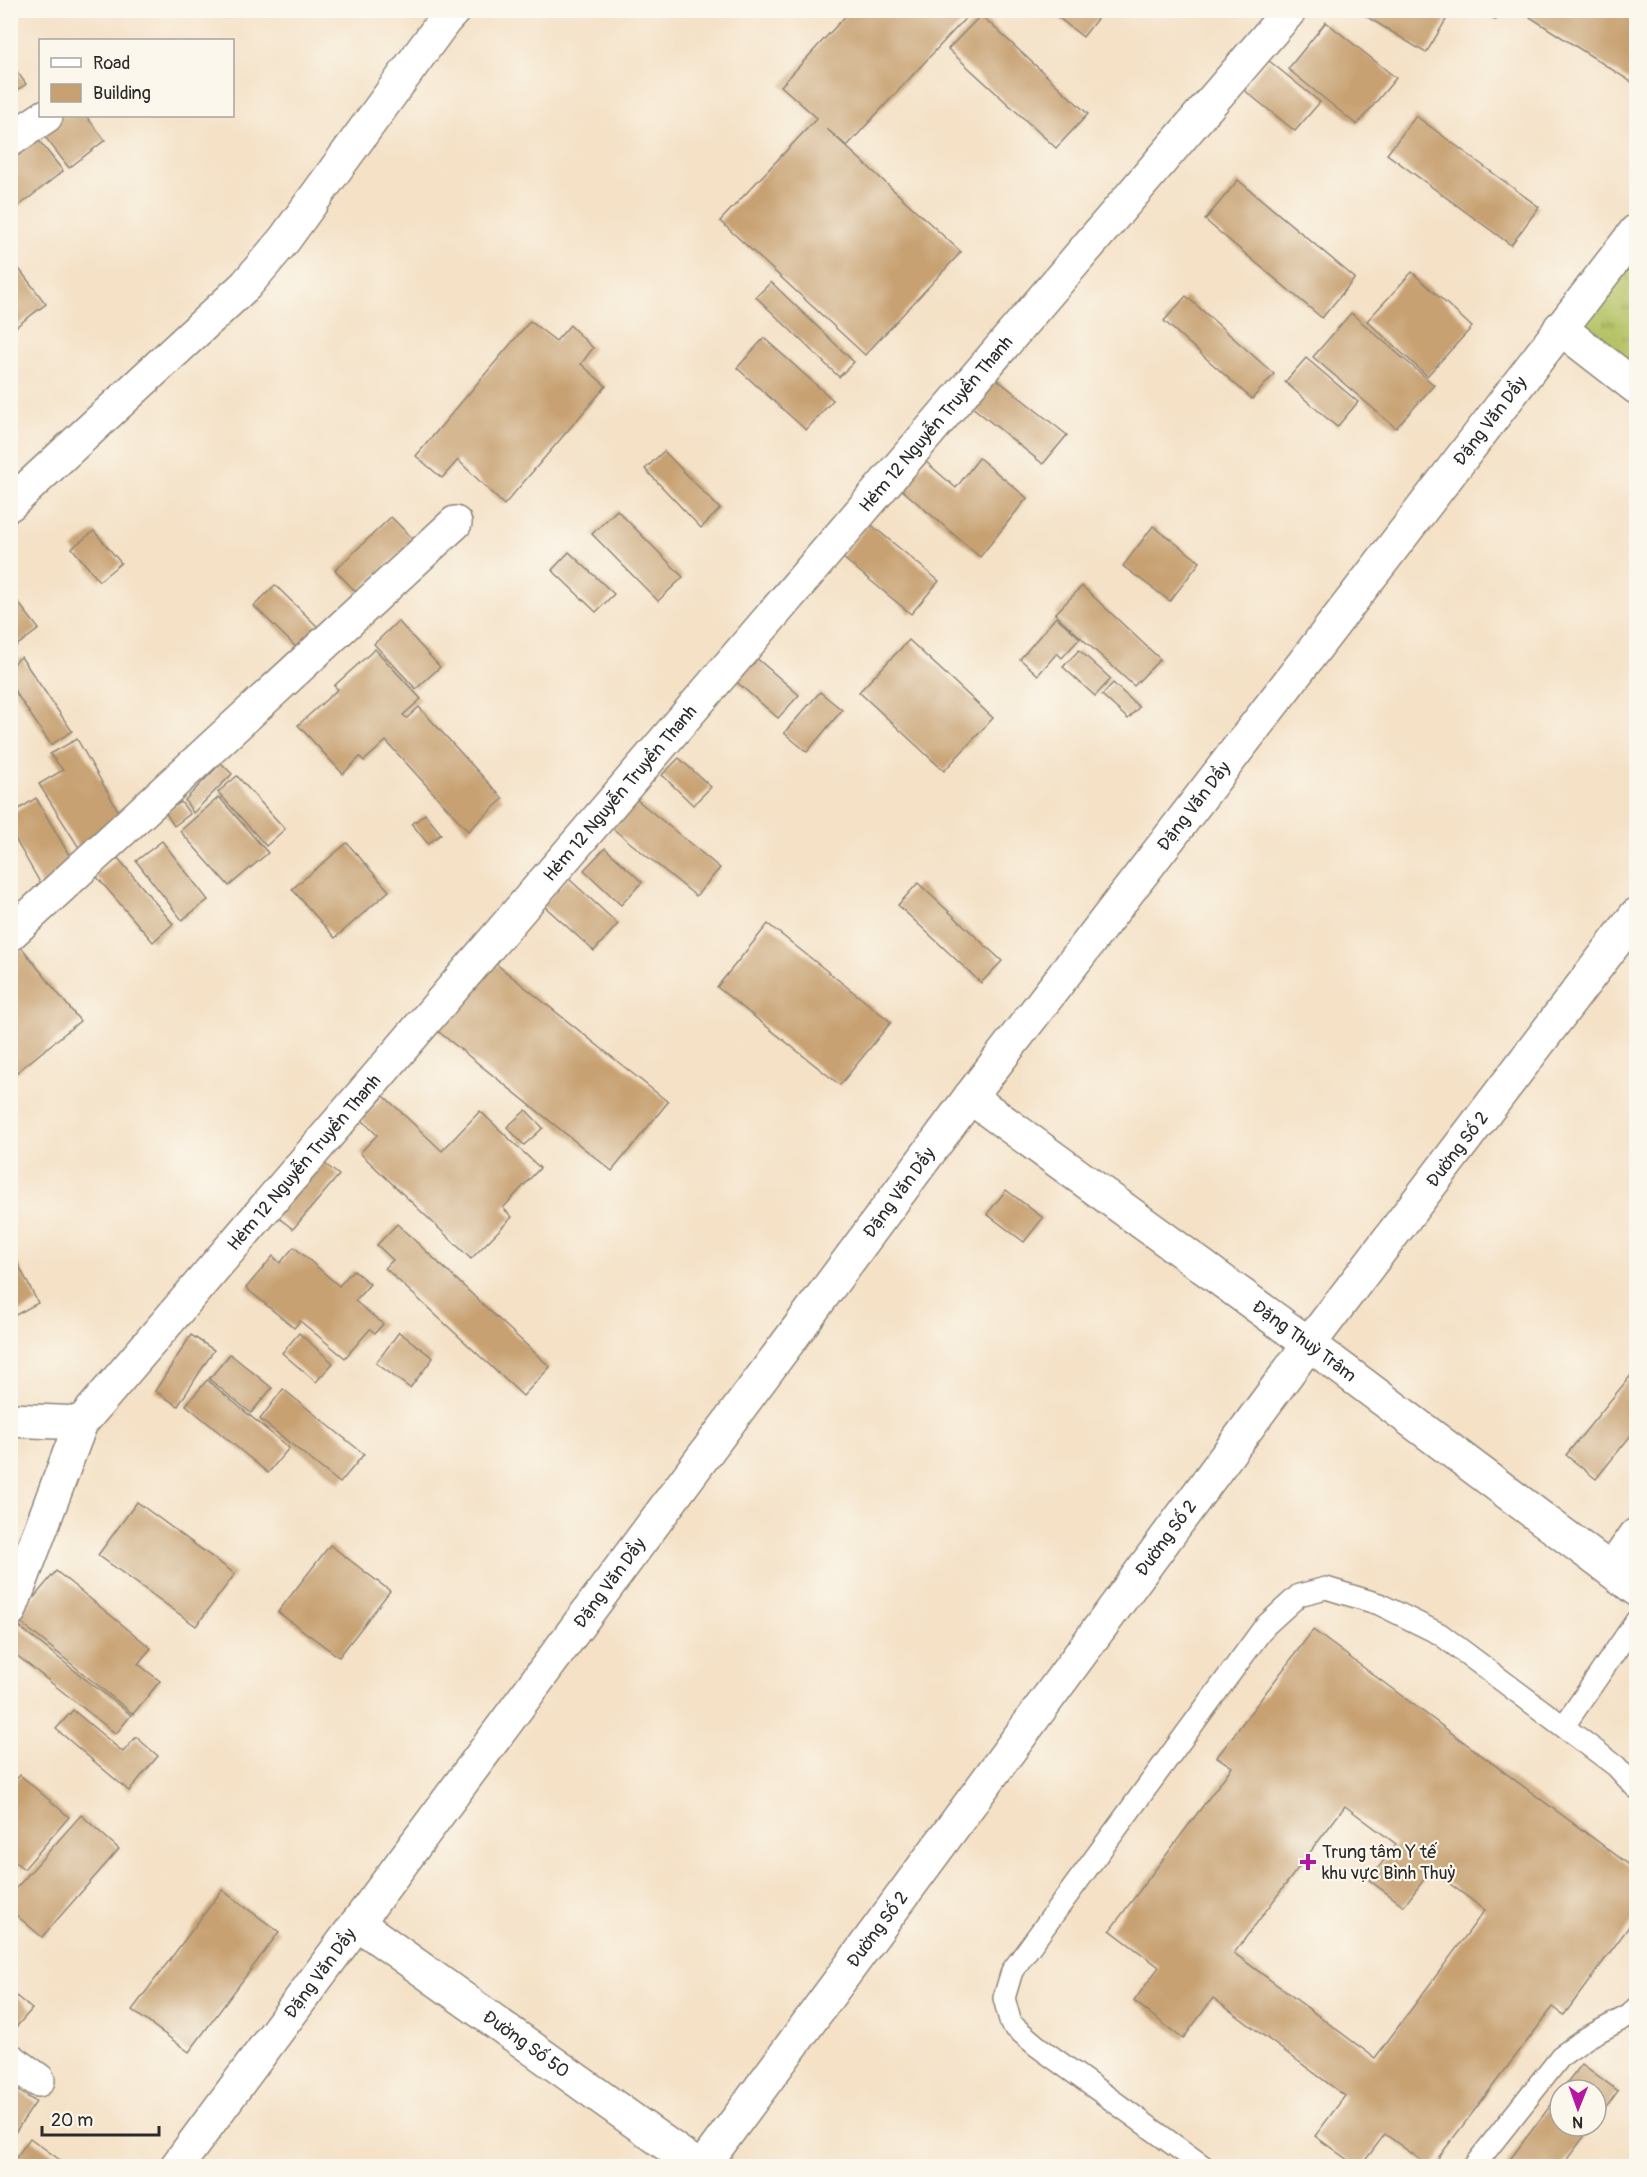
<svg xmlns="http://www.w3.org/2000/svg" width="1647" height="2177" font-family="Pangolin,sans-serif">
	<defs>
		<pattern id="grass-tufts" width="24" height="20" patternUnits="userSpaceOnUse" patternTransform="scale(1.5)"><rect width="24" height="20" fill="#b5c265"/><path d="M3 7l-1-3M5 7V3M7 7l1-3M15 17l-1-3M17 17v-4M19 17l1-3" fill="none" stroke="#939e53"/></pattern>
	</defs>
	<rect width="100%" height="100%" fill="#fbf7ec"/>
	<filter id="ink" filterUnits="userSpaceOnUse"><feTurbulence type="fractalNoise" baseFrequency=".0167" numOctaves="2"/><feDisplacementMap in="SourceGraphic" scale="12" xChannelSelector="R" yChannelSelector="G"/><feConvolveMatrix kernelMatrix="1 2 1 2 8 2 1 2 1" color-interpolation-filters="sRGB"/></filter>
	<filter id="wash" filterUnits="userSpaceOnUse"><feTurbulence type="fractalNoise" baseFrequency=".008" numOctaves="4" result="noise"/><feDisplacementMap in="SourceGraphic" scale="24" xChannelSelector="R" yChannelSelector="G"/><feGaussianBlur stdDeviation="1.35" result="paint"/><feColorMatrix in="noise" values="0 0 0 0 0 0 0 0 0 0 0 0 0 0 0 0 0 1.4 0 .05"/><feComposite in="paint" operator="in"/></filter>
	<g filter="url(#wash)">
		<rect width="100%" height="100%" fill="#f4e1c6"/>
		<path fill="url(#grass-tufts)" stroke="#707648" stroke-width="1.5" d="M 1636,233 L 1636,387 L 1560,328 Z"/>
		<g id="blocks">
			<g fill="#c7a172" fill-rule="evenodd">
				<path d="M 851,10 L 973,10 L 847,146 L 827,129 L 961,252 L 865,355 L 720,221 L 817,118 L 781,86 Z"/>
				<path d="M 1049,10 L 1104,10 L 1083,37 Z"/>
				<path d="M 1356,10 L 1452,10 L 1426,53 Z"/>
				<path d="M 1479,10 L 1503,10 L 1496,20 Z"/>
				<path d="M 1537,10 L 1636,10 L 1636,85 L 1530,17 Z"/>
				<path d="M 981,15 L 1088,114 L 1056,148 L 948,49 Z"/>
				<path d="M 1326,22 L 1396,78 L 1357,125 L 1288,69 Z"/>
				<path d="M 1268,60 L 1320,102 L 1295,131 L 1244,90 Z"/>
				<path d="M 10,62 L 26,84 L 10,95 Z"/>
				<path d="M 48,116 L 86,116 L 105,140 L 69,168 L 36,125 Z"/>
				<path d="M 1416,116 L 1539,207 L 1511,245 L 1387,154 Z"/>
				<path d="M 33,133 L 63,171 L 10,213 L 10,150 Z"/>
				<path d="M 1238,180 L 1355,278 L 1322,318 L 1205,220 Z"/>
				<path d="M 10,257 L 46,304 L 10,331 Z"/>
				<path d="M 1412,272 L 1472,327 L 1427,376 L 1367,321 Z"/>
				<path d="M 771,282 L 854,362 L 839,377 L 756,297 Z"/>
				<path d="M 1186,296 L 1274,374 L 1252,399 L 1164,321 Z"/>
				<path d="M 1351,313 L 1434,385 L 1396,428 L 1313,357 Z"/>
				<path d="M 530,321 L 556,341 L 570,325 L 593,348 L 581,364 L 606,386 L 504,505 L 458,460 L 442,478 L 416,456 Z"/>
				<path d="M 764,338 L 833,400 L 806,430 L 737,368 Z"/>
				<path d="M 1306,358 L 1358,402 L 1337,427 L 1285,382 Z"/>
				<path d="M 995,378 L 1067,435 L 1043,464 L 972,407 Z"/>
				<path d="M 664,451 L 720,509 L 701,528 L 645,469 Z"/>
				<path d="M 979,458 L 1027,498 L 980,557 L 901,489 L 926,462 L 956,488 Z"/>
				<path d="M 617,510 L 683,577 L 658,601 L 592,534 Z"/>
				<path d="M 391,517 L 414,540 L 357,593 L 335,570 Z"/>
				<path d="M 869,523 L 939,581 L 911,614 L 842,557 Z"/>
				<path d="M 1153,526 L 1200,562 L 1170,601 L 1123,566 Z"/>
				<path d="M 94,531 L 121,563 L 99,581 L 72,548 Z"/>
				<path d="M 569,552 L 614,594 L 596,612 L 552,570 Z"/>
				<path d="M 275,585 L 321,630 L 300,651 L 254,606 Z"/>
				<path d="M 1082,586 L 1160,659 L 1134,686 L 1055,614 Z"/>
				<path d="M 10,592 L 39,629 L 16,646 L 10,639 Z"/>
				<path d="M 1056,617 L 1080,638 L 1062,658 L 1057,653 L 1038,675 L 1020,659 Z"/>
				<path d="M 398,621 L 440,667 L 416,689 L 374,644 Z"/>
				<path d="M 909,640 L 993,718 L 944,771 L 859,692 Z"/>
				<path d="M 375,649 L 421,699 L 403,715 L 407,718 L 419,707 L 503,799 L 468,831 L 386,741 L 364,761 L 360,757 L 343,774 L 298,725 L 338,689 L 334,686 Z"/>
				<path d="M 1079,650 L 1111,679 L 1095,696 L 1063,667 Z"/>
				<path d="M 753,655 L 799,695 L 778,718 L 732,678 Z"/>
				<path d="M 21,657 L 72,731 L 51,745 L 10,684 L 10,666 Z"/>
				<path d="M 1113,683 L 1139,707 L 1128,719 L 1102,695 Z"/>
				<path d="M 820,692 L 842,710 L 807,752 L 784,733 Z"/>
				<path d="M 77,739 L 123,819 L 81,851 L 39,784 L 63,770 L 50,754 Z"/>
				<path d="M 679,758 L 711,787 L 693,805 L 662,775 Z"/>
				<path d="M 221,763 L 232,774 L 193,813 L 185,800 Z"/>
				<path d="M 237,776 L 285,829 L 266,846 L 218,792 Z"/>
				<path d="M 219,797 L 268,853 L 229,886 L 180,831 Z"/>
				<path d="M 36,798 L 72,860 L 46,893 L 10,830 L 10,815 Z"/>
				<path d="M 636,799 L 720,868 L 696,896 L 612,828 Z"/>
				<path d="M 181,802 L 190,814 L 174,826 L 165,812 Z"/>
				<path d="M 425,814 L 441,834 L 428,844 L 412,824 Z"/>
				<path d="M 162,841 L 208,900 L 182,920 L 136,861 Z"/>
				<path d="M 347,843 L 389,891 L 335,938 L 292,889 Z"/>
				<path d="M 605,848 L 642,882 L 621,905 L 584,870 Z"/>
				<path d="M 118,858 L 173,924 L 153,942 L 96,876 Z"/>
				<path d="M 568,878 L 618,924 L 594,951 L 543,905 Z"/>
				<path d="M 918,883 L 1002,961 L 981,983 L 898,905 Z"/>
				<path d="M 768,924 L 891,1022 L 840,1085 L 717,987 Z"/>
				<path d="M 18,943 L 80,1021 L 10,1078 L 10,949 Z"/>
				<path d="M 485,955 L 668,1102 L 612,1171 L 429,1024 Z"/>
				<path d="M 384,1096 L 442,1151 L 480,1111 L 540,1168 L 503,1208 L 512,1217 L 471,1259 L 360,1153 L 377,1135 L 362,1120 Z"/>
				<path d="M 526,1110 L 543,1128 L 524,1145 L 507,1127 Z"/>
				<path d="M 320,1160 L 339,1175 L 293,1229 L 275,1215 Z"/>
				<path d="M 1006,1190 L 1043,1218 L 1024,1242 L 987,1214 Z"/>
				<path d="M 397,1224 L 550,1367 L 523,1396 L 385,1268 L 393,1260 L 377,1245 Z"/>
				<path d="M 294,1247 L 339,1286 L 353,1270 L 370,1284 L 355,1301 L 383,1324 L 375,1333 L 370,1329 L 345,1358 L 300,1321 L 294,1328 L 246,1288 L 273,1256 L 280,1263 Z"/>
				<path d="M 10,1248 L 38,1303 L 10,1318 Z"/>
				<path d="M 399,1332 L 433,1358 L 410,1388 L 376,1363 Z"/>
				<path d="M 299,1333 L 333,1363 L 316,1382 L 282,1353 Z"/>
				<path d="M 191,1335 L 214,1350 L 178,1406 L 155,1391 Z"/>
				<path d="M 230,1354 L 272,1388 L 251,1413 L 209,1379 Z"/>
				<path d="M 1636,1369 L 1636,1429 L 1596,1479 L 1566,1455 Z"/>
				<path d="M 207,1380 L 289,1448 L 268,1473 L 186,1405 Z"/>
				<path d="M 283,1389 L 364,1454 L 340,1483 L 260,1419 Z"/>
				<path d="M 137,1502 L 235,1574 L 196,1626 L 98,1555 Z"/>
				<path d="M 330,1545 L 390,1591 L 339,1657 L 278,1612 Z"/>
				<path d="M 56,1571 L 151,1648 L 138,1664 L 160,1681 L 133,1714 L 16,1619 Z"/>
				<path d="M 17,1625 L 131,1715 L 116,1734 L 10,1650 L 10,1634 Z"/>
				<path d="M 1313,1630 L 1636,1870 L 1636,1917 L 1564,2015 L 1553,2007 L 1432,2166 L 1429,2166 L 1385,2134 L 1361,2166 L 1356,2166 L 1315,2136 L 1345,2096 L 1213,1998 L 1183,2039 L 1134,2001 L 1159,1967 L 1110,1930 L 1232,1767 L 1217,1757 ZM 1345,1806 L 1396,1844 L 1369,1880 L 1404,1906 L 1431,1870 L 1485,1910 L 1375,2058 L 1234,1953 Z"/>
				<path d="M 73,1710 L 123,1752 L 136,1737 L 158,1756 L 129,1791 L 56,1729 Z"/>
				<path d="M 20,1775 L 69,1817 L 24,1869 L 10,1858 L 10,1786 Z"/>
				<path d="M 81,1815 L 119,1849 L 42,1937 L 10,1910 L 10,1895 Z"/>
				<path d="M 222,1890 L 279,1932 L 189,2052 L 132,2010 Z"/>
				<path d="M 10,1991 L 32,2009 L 10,2034 Z"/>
				<path d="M 1582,2064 L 1618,2091 L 1596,2121 L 1596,2090 L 1562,2090 Z"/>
				<path d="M 10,2085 L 36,2102 L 10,2140 Z"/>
				<path d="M 1560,2093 L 1560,2126 L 1592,2126 L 1562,2166 L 1505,2166 Z"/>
				<path d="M 30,2138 L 68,2166 L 10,2166 Z"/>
			</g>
		</g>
	</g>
	<g filter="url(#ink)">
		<use href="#blocks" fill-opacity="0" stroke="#908678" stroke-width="1.5"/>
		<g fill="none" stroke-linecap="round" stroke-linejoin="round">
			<g stroke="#908678" stroke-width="24">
				<g id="lane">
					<path d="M 1564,1726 L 1636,1621"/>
					<path d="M 1203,2166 L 1037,2046 L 1011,2024 L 1004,1998 L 1012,1971 L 1265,1626 L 1299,1595 L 1326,1588 L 1379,1604 L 1440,1634 L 1616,1766 L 1636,1788"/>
					<path d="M 1474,2166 L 1561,2056 L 1588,2037 L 1630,2015 L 1636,2008"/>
				</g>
			</g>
			<g stroke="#908678" stroke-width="36">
				<g id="street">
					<path d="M 10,140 L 46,116"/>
					<path d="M 10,504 L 246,285 L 284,240 L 444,21 L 454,10"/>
					<path d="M 10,934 L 455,523"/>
					<path d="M 10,1420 L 81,1423"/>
					<path d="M 1611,1570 L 1636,1535"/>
					<path id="s1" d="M 10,1610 L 81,1423 L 1290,10"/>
					<path id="s2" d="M 357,1923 L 697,2166"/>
					<path d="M 10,2060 L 38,2080"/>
					<path id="s3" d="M 177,2166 L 970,1097 L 1636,231"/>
					<path id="s4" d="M 703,2166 L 1309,1344 L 1636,915"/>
				</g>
			</g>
			<g stroke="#908678" stroke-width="36">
				<g id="secondary">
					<path d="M 1560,328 L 1636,387"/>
					<path id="s5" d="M 970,1097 L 1309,1344 L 1636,1589"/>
				</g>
			</g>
			<use href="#lane" stroke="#fff" stroke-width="21"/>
			<use href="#street" stroke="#fff" stroke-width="33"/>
			<use href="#secondary" stroke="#fff" stroke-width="33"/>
		</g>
	</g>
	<path fill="#b5179e" stroke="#fbf7ec" stroke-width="2" d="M1305 1853h6v6h6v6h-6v6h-6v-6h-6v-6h6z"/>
	<g text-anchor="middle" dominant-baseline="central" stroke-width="4.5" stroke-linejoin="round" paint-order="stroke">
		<g font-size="18" fill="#2b2b2b" stroke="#fbf7ec">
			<text stroke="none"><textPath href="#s3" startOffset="2184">Đặng Văn Dầy</textPath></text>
			<text stroke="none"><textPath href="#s1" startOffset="1515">Hẻm 12 Nguyễn Truyền Thanh</textPath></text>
			<text stroke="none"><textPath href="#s1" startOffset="1029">Hẻm 12 Nguyễn Truyền Thanh</textPath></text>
			<text stroke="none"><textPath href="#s3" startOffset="1698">Đặng Văn Dầy</textPath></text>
			<text stroke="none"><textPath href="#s4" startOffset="1266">Đường Số 2</textPath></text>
			<text stroke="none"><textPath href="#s1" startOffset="543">Hẻm 12 Nguyễn Truyền Thanh</textPath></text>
			<text stroke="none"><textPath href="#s3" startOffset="1212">Đặng Văn Dầy</textPath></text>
			<text stroke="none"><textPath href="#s5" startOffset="414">Đặng Thuỳ Trâm</textPath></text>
			<text stroke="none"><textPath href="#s4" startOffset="780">Đường Số 2</textPath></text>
			<text stroke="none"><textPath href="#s3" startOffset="726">Đặng Văn Dầy</textPath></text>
			<text stroke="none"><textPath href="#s4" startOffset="294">Đường Số 2</textPath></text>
			<text stroke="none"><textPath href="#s3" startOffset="240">Đặng Văn Dầy</textPath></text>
			<text stroke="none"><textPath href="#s2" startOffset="208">Đường Số 50</textPath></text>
		</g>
		<g font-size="18" fill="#2b2b2b" stroke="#fbf7ec" text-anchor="start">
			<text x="1322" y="1852">Trung tâm Y tế<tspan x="1322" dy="21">khu vực Bình Thuỷ</tspan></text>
		</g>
	</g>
	<rect width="1647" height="2177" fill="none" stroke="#fbf7ec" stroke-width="36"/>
	<rect x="39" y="39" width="195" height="78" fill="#fbf7ec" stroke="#a8a59f" stroke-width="1.5"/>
	<rect x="51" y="58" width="30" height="9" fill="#ffffff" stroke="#a8a59f" stroke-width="1.5"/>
	<text x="93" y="69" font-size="18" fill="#2b2b2b">Road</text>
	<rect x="51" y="84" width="30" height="18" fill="#c7a172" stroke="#a8a59f" stroke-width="1.5"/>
	<text x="93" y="99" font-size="18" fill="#2b2b2b">Building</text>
	<g transform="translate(1578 2108) rotate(181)"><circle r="28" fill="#fbf7ec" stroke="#a8a59f" stroke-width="1.5"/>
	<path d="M0-4.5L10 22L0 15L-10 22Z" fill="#b5179e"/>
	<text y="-9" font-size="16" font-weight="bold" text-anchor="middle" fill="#2b2b2b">N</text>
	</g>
	<path d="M42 2126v9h117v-9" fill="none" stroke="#2b2b2b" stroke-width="3"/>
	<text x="51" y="2126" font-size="18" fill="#2b2b2b" stroke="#fbf7ec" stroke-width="4.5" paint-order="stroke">20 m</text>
</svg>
